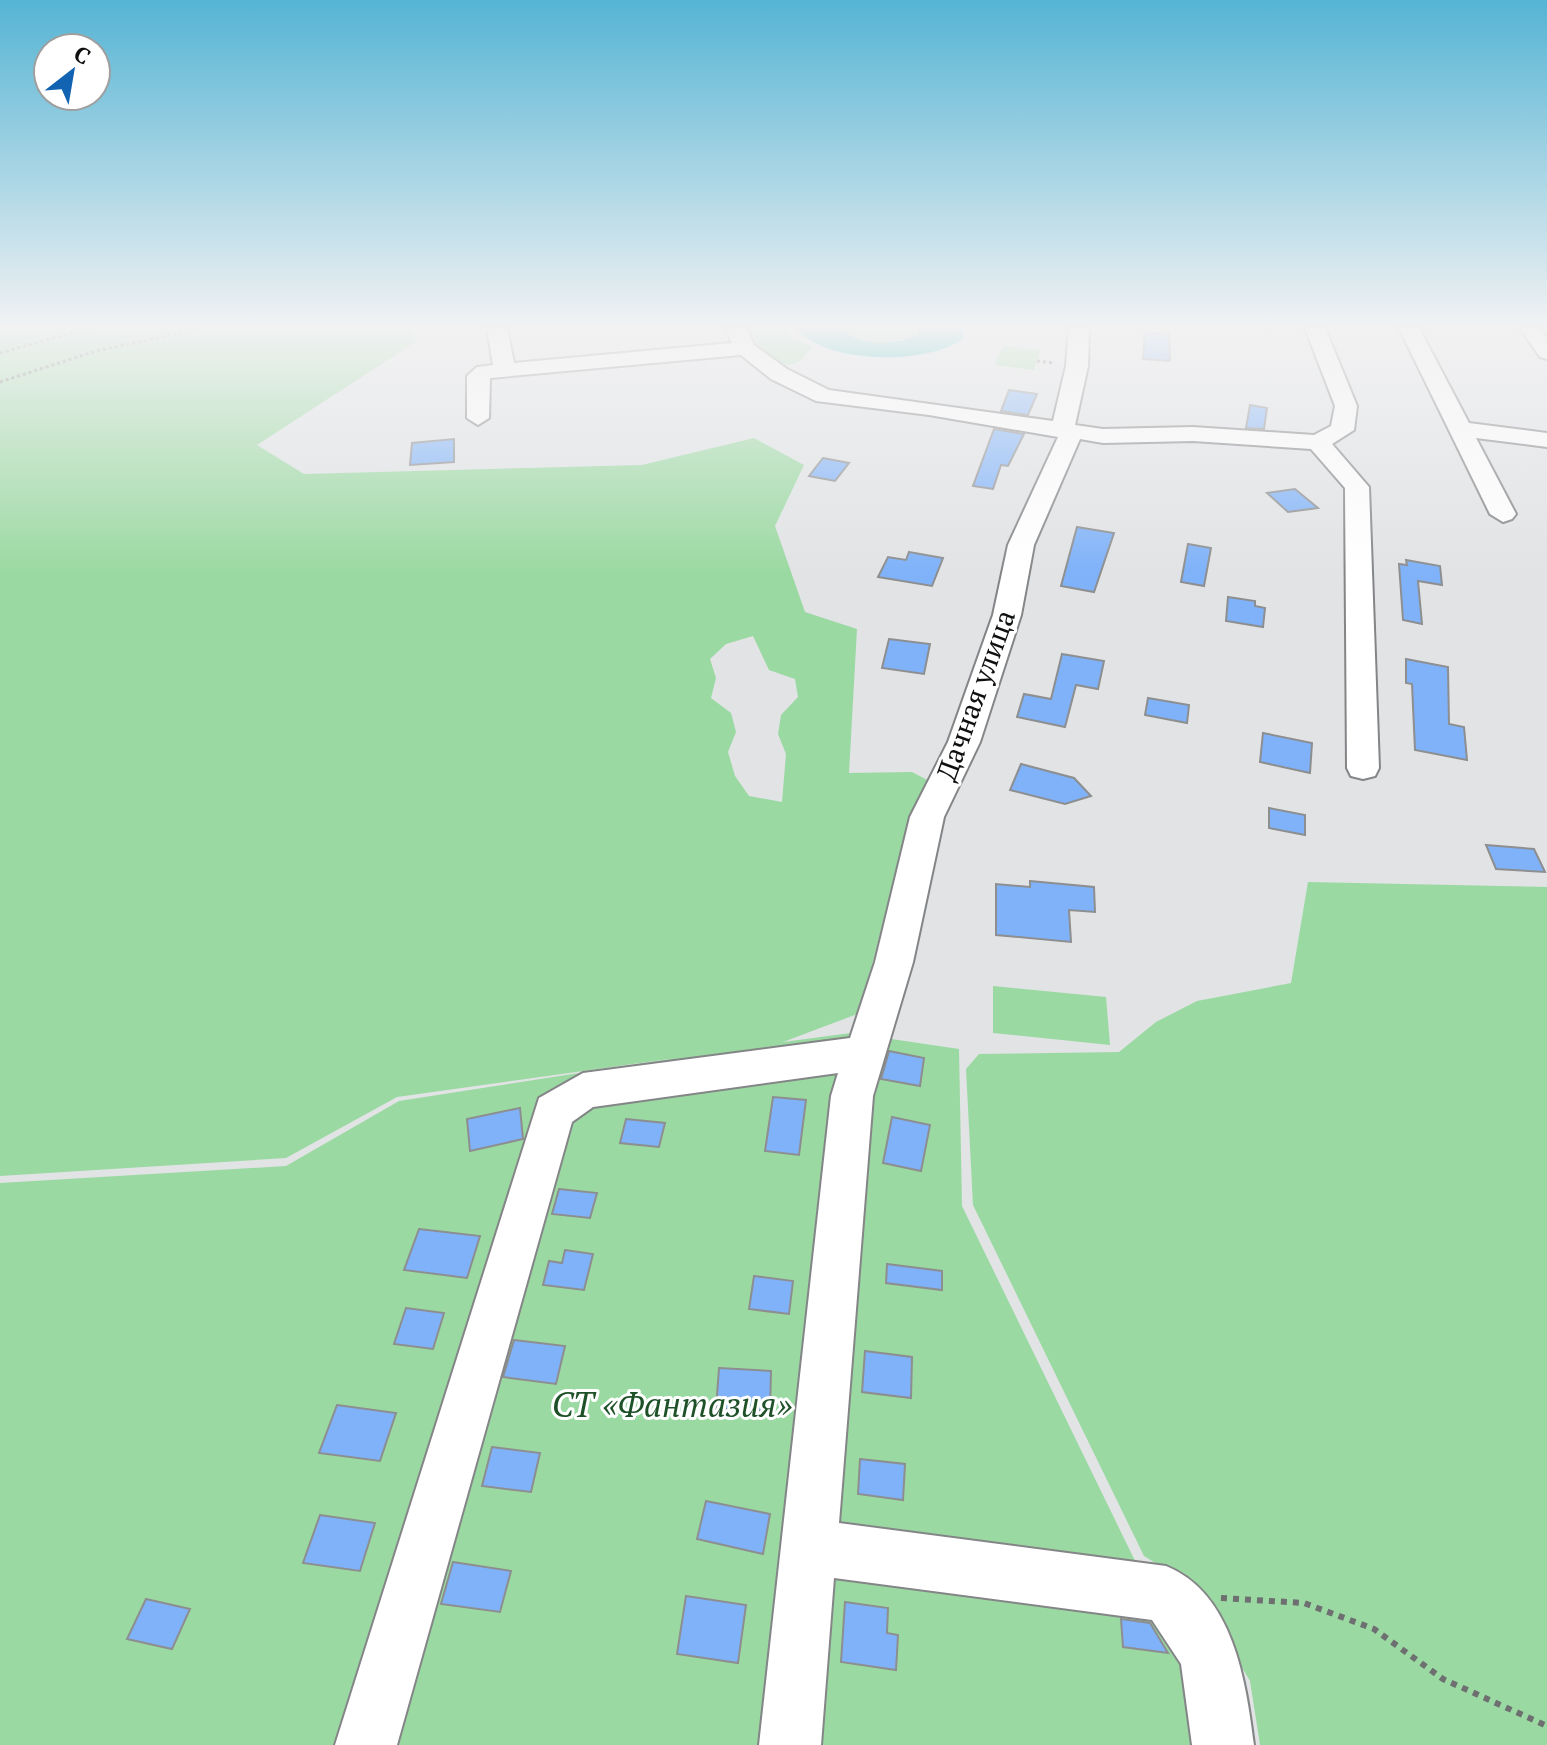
<svg xmlns="http://www.w3.org/2000/svg" width="1547" height="1745" font-family="'PT Serif',serif">
	<rect width="100%" height="100%" fill="#e1e3e5"/>
	<g fill="#9bd9a2" fill-rule="evenodd">
		<path d="M 0,328 L 412,328 L 417,341 L 257,445 L 304,474 L 642,465 L 754,438 L 804,465 L 775,526 L 805,612 L 857,629 L 849,773 L 912,772 L 933,783 L 908,823 L 860,1013 L 783,1042 L 851,1033 L 959,1049 L 962,1206 L 1139,1569 L 1235,1745 L 0,1745 L 0,1183 L 286,1166 L 399,1101 L 676,1058 L 397,1097 L 286,1158 L 0,1176 ZM 753,636 L 769,670 L 795,679 L 798,697 L 781,715 L 778,734 L 786,754 L 782,802 L 749,796 L 735,776 L 728,752 L 736,732 L 731,713 L 711,698 L 716,678 L 710,659 L 726,644 Z"/>
		<path d="M 744,328 L 787,328 L 793,338 L 812,346 L 811,349 C 806,353 804,359 798,362 C 775,374 751,346 744,328 Z"/>
		<path d="M 841,328 L 919,328 L 916,335 C 893,345 860,348 841,328 Z"/>
		<path d="M 1003,346 L 1041,350 L 1034,370 L 995,365 Z"/>
		<path d="M 1308,882 L 1547,887 L 1547,1745 L 1260,1745 L 1250,1681 L 1194,1587 L 1144,1556 L 973,1205 L 966,1069 L 979,1054 L 1119,1052 L 1156,1022 L 1197,1001 L 1291,983 Z"/>
		<path d="M 993,986 L 1106,997 L 1110,1045 L 993,1033 Z"/>
	</g>
	<path fill="#18b4b5" d="M 841,328 C 860,348 893,345 916,336 L 919,328 L 963,328 L 963,339 C 930,362 858,362 821,346 C 812,342 803,335 794,329 Z"/>
	<g fill="#7fb2f9" stroke="#8d8e90" stroke-width="2">
		<path d="M 1145,332 L 1169,334 L 1170,361 L 1143,359 Z"/>
		<path d="M 1009,390 L 1037,394 L 1028,415 L 1001,411 Z"/>
		<path d="M 1250,405 L 1267,408 L 1264,429 L 1246,428 Z"/>
		<path d="M 994,429 L 1024,434 L 1008,466 L 1001,465 L 993,489 L 973,486 Z"/>
		<path d="M 454,439 L 454,462 L 410,465 L 412,443 Z"/>
		<path d="M 823,458 L 849,463 L 835,481 L 809,476 Z"/>
		<path d="M 1295,489 L 1318,508 L 1288,512 L 1267,493 Z"/>
		<path d="M 1077,527 L 1114,533 L 1094,592 L 1061,586 Z"/>
		<path d="M 1188,544 L 1211,548 L 1204,586 L 1181,582 Z"/>
		<path d="M 909,552 L 943,558 L 932,586 L 878,577 L 888,557 L 906,560 Z"/>
		<path d="M 1406,560 L 1440,566 L 1442,585 L 1418,581 L 1422,624 L 1403,620 L 1399,564 L 1407,565 Z"/>
		<path d="M 1228,597 L 1255,601 L 1255,606 L 1265,608 L 1263,627 L 1226,621 Z"/>
		<path d="M 889,639 L 930,644 L 924,674 L 882,668 Z"/>
		<path d="M 1062,654 L 1104,661 L 1098,689 L 1076,685 L 1065,727 L 1017,717 L 1024,694 L 1051,699 Z"/>
		<path d="M 1406,659 L 1448,667 L 1449,724 L 1464,727 L 1467,760 L 1415,750 L 1412,684 L 1406,683 Z"/>
		<path d="M 1148,698 L 1189,705 L 1187,723 L 1145,715 Z"/>
		<path d="M 1263,733 L 1312,743 L 1310,773 L 1260,762 Z"/>
		<path d="M 1021,764 L 1074,778 L 1091,796 L 1065,804 L 1010,790 Z"/>
		<path d="M 1269,808 L 1305,815 L 1305,835 L 1269,828 Z"/>
		<path d="M 1486,845 L 1534,849 L 1545,872 L 1496,869 Z"/>
		<path d="M 1030,881 L 1094,887 L 1095,912 L 1069,910 L 1071,942 L 996,935 L 996,884 L 1030,887 Z"/>
		<path d="M 889,1051 L 924,1058 L 920,1086 L 881,1079 Z"/>
		<path d="M 773,1097 L 806,1100 L 799,1155 L 765,1151 Z"/>
		<path d="M 520,1108 L 523,1139 L 470,1151 L 467,1119 Z"/>
		<path d="M 892,1117 L 930,1125 L 921,1171 L 883,1163 Z"/>
		<path d="M 626,1119 L 665,1123 L 659,1147 L 620,1143 Z"/>
		<path d="M 559,1189 L 597,1193 L 590,1218 L 552,1214 Z"/>
		<path d="M 419,1229 L 480,1236 L 467,1278 L 404,1270 Z"/>
		<path d="M 565,1250 L 593,1254 L 584,1290 L 543,1285 L 549,1261 L 562,1263 Z"/>
		<path d="M 887,1264 L 942,1271 L 942,1290 L 886,1283 Z"/>
		<path d="M 754,1276 L 793,1281 L 789,1314 L 749,1309 Z"/>
		<path d="M 406,1308 L 444,1313 L 433,1349 L 394,1344 Z"/>
		<path d="M 514,1340 L 565,1346 L 556,1384 L 503,1377 Z"/>
		<path d="M 865,1351 L 912,1357 L 911,1398 L 862,1392 Z"/>
		<path d="M 719,1368 L 771,1371 L 770,1411 L 716,1409 Z"/>
		<path d="M 337,1405 L 396,1413 L 380,1461 L 319,1453 Z"/>
		<path d="M 492,1447 L 540,1453 L 531,1492 L 482,1486 Z"/>
		<path d="M 860,1459 L 905,1464 L 903,1500 L 858,1494 Z"/>
		<path d="M 706,1501 L 770,1514 L 763,1554 L 697,1539 Z"/>
		<path d="M 320,1515 L 375,1523 L 360,1571 L 303,1563 Z"/>
		<path d="M 453,1562 L 511,1571 L 500,1612 L 441,1604 Z"/>
		<path d="M 686,1596 L 746,1605 L 738,1663 L 677,1654 Z"/>
		<path d="M 146,1599 L 190,1609 L 172,1649 L 127,1639 Z"/>
		<path d="M 845,1602 L 888,1608 L 887,1633 L 898,1635 L 896,1670 L 841,1662 Z"/>
		<path d="M 1121,1619 L 1150,1623 L 1168,1653 L 1123,1647 Z"/>
	</g>
	<g fill="none" stroke-linecap="round" stroke-linejoin="round">
		<g stroke="#848587" stroke-width="4">
			<g id="minor">
				<path d="M 487,328 L 507,328 L 514,363 L 732,343 L 726,328 L 746,328 L 754,345 L 787,369 L 829,390 L 1053,421 L 1066,366 L 1069,328 L 1089,328 L 1088,366 L 1075,425 L 1103,429 L 1193,427 L 1314,435 L 1331,426 L 1335,406 L 1305,328 L 1325,328 L 1357,406 L 1354,430 L 1332,444 L 1369,487 L 1379,768 L 1375,776 L 1363,779 L 1351,776 L 1347,768 L 1345,488 L 1311,449 L 1193,441 L 1103,443 L 1080,439 L 1034,545 L 1021,615 L 980,742 L 944,817 L 913,962 L 873,1096 L 839,1523 L 1166,1566 C 1233,1593 1246,1681 1254,1745 L 1192,1745 L 1181,1664 L 1152,1620 L 834,1578 L 821,1745 L 759,1745 L 831,1096 L 838,1073 L 593,1107 L 572,1122 L 397,1745 L 335,1745 L 539,1098 L 583,1073 L 850,1038 L 875,962 L 910,817 L 948,742 L 993,615 L 1008,545 L 1058,437 L 929,415 L 816,401 L 771,379 L 741,355 L 490,378 L 489,418 L 478,425 L 467,418 L 467,376 L 477,367 L 493,365 Z"/>
				<path d="M 1399,328 L 1419,328 L 1469,423 L 1547,433 L 1547,447 L 1476,438 L 1516,514 L 1512,519 L 1503,522 L 1490,514 Z"/>
				<path d="M 1520,328 L 1540,328 L 1547,338 L 1547,359 L 1540,357 Z"/>
			</g>
		</g>
		<g stroke="#6d6f70" stroke-width="3" stroke-dasharray="3 3" stroke-linecap="butt">
			<path d="M 0,353 L 90,328"/>
			<path d="M 1037,361 L 1055,363"/>
			<path d="M 0,382 L 96,351 L 203,328"/>
		</g>
		<path stroke="#6d6f70" stroke-width="6" stroke-dasharray="6 6" stroke-linecap="butt" d="M 1221,1598 L 1304,1603 L 1374,1629 L 1443,1679 L 1547,1726"/>
		<use href="#minor" fill="#fff" fill-rule="evenodd"/>
	</g>
	<linearGradient id="sky" x2="0" y2="1"><stop stop-color="#55b4d4"/><stop offset="0.57" stop-color="#f2f2f3"/><stop offset="1" stop-color="#f2f2f3" stop-opacity="0"/></linearGradient>
	<rect width="1547" height="572" fill="url(#sky)"/>
	<g text-anchor="middle" dominant-baseline="central" stroke-width="6" stroke-linejoin="round" paint-order="stroke">
		<g font-size="28" fill="#0e0f0f" stroke="#fff">
			<text transform="translate(975 695) rotate(-70)">Дачная улица</text>
		</g>
		<g font-size="34" font-style="italic" fill="#1e5128" stroke="#fff">
			<text x="672" y="1404">СТ «Фантазия»</text>
		</g>
	</g>
	<g transform="translate(72 72) rotate(31)"><circle r="38" fill="#ffffff" stroke="#9f9f9f" stroke-width="2"/>
	<path d="M0-6L14 30L0 20L-14 30Z" fill="#1263b2"/>
	<text y="-12" font-size="22" font-weight="bold" text-anchor="middle" fill="#0e0f0f">С</text>
	</g>
</svg>
